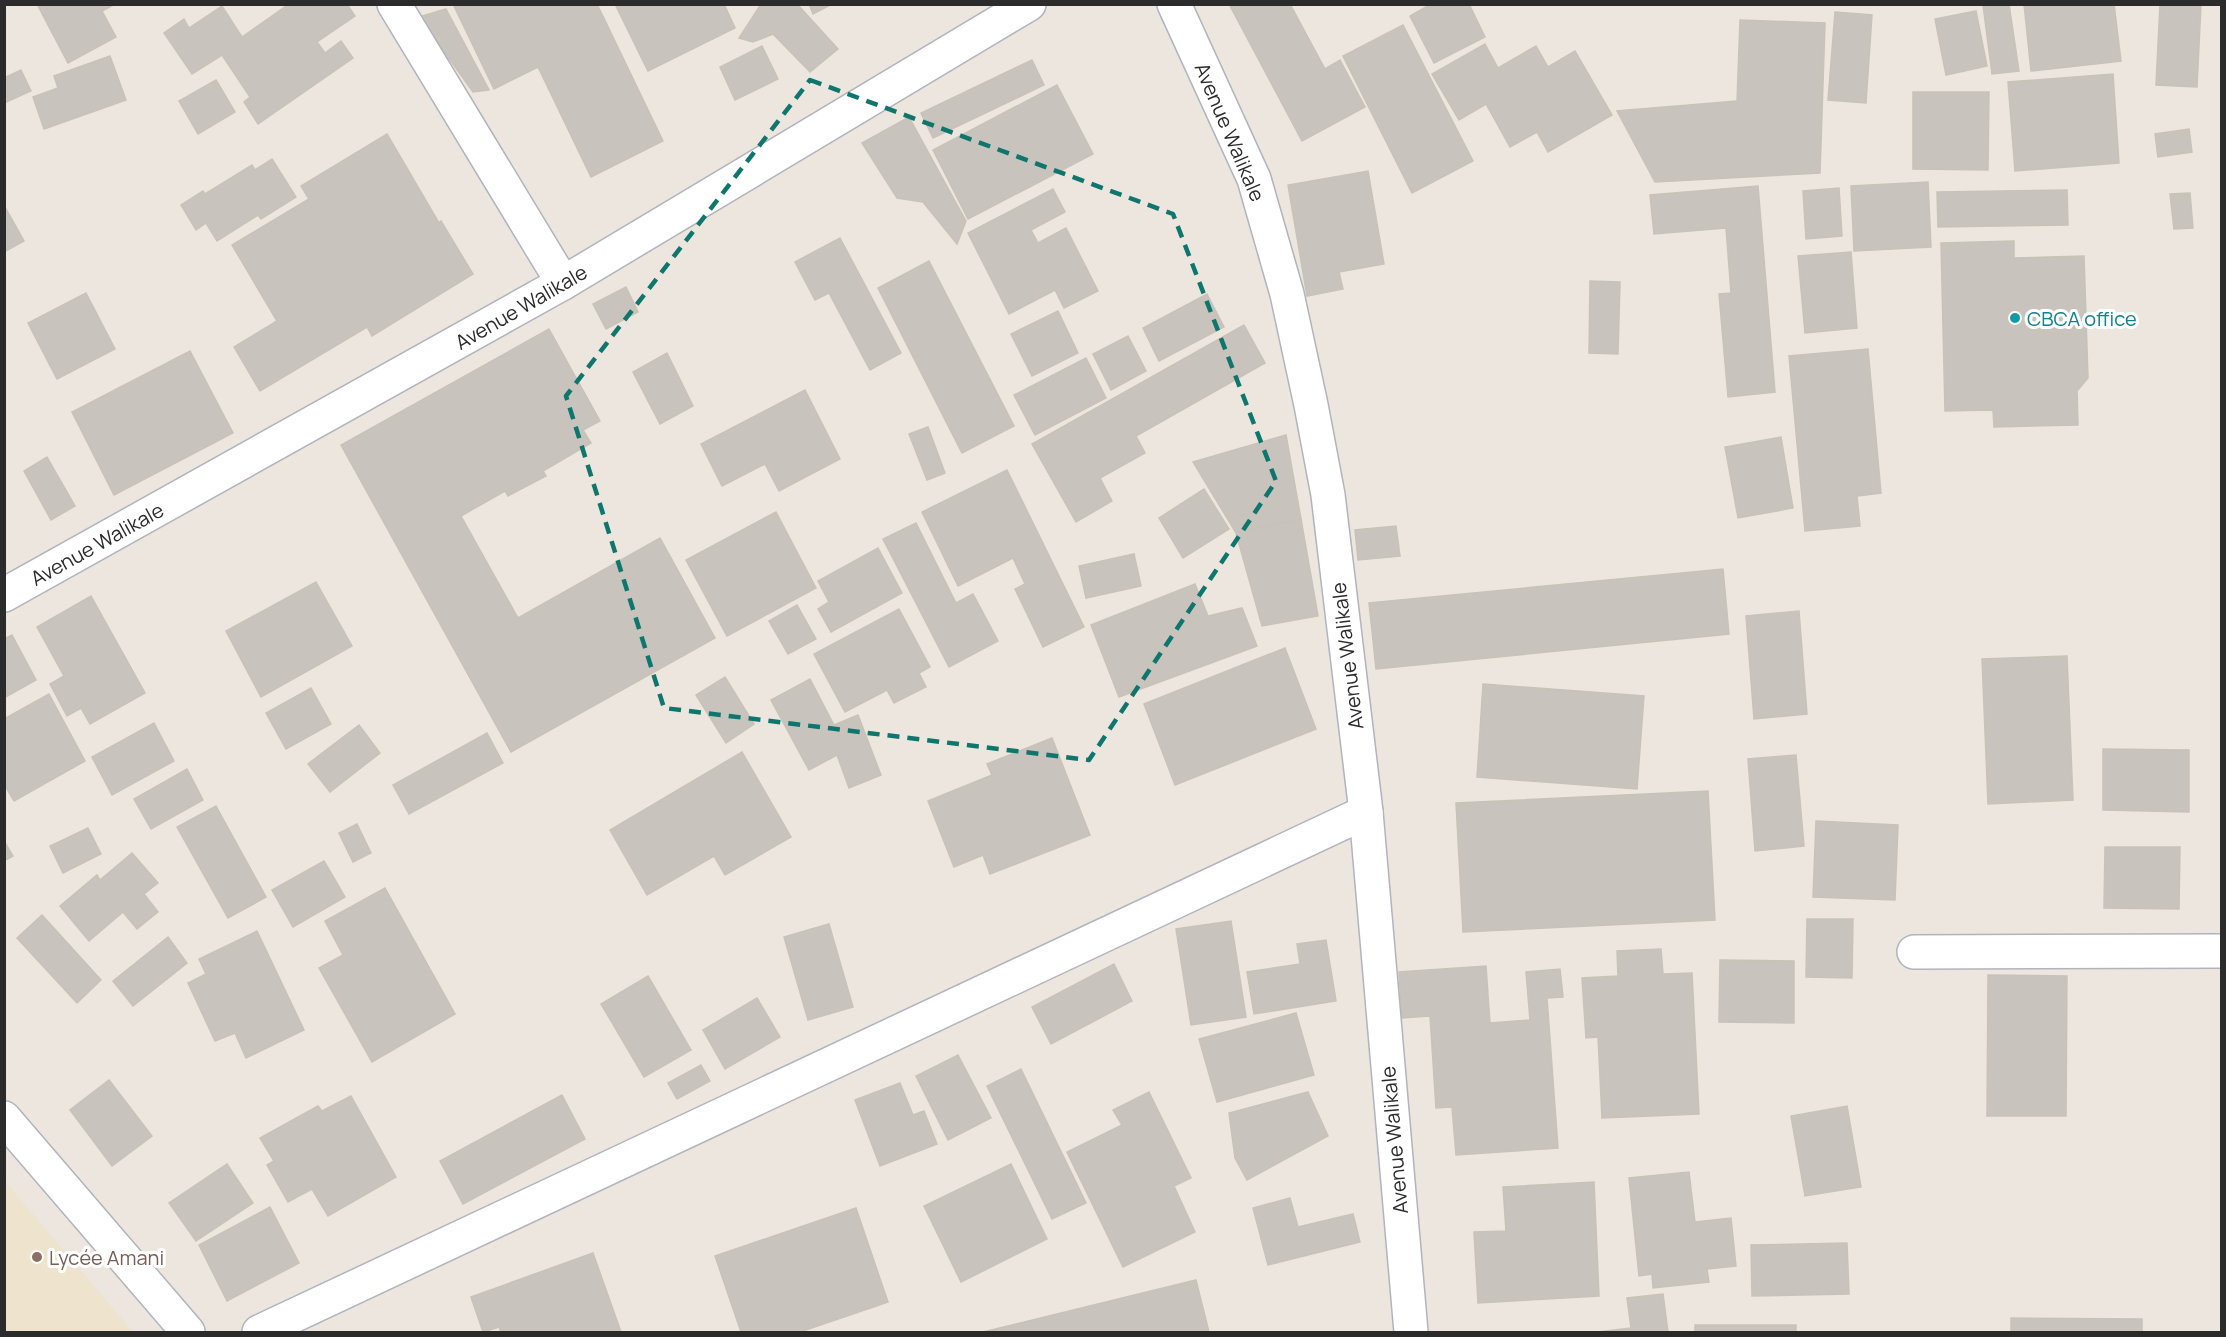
<svg xmlns="http://www.w3.org/2000/svg" width="2226" height="1337" font-family="Manrope,sans-serif">
	<rect width="100%" height="100%" fill="#ede6de"/>
	<path fill="#eee4ce" d="M 4,1181 L 5,1181 L 133,1332 L 5,1332 Z"/>
	<g fill="#c8c3bd" stroke="#c8c2b7" stroke-width="1.5">
		<path d="M 37,4 L 115,4 L 102,11 L 116,37 L 68,63 Z"/>
		<path d="M 289,4 L 347,4 L 355,16 L 317,42 L 325,53 L 341,41 L 353,58 L 258,124 L 244,102 L 250,97 L 222,55 L 192,74 L 164,33 L 184,19 L 189,28 L 222,6 L 242,37 Z"/>
		<path d="M 453,4 L 597,4 L 663,141 L 591,177 L 538,67 L 494,89 Z"/>
		<path d="M 615,4 L 724,4 L 735,28 L 648,71 Z"/>
		<path d="M 761,4 L 797,4 L 838,49 L 810,72 L 773,34 L 753,42 L 739,38 Z"/>
		<path d="M 809,4 L 832,4 L 813,14 Z"/>
		<path d="M 1229,4 L 1290,4 L 1325,69 L 1340,60 L 1365,107 L 1302,141 Z"/>
		<path d="M 1431,4 L 1469,4 L 1485,37 L 1434,63 L 1410,16 Z"/>
		<path d="M 2009,4 L 2019,71 L 1992,74 L 1983,5 Z"/>
		<path d="M 2024,4 L 2114,4 L 2121,61 L 2031,71 Z"/>
		<path d="M 2160,4 L 2201,4 L 2197,87 L 2156,85 Z"/>
		<path d="M 446,9 L 489,90 L 473,92 L 419,17 Z"/>
		<path d="M 1976,11 L 1987,66 L 1946,75 L 1935,19 Z"/>
		<path d="M 1835,12 L 1872,15 L 1866,103 L 1828,100 Z"/>
		<path d="M 1740,20 L 1825,23 L 1820,173 L 1655,182 L 1617,111 L 1737,101 Z"/>
		<path d="M 1403,25 L 1473,161 L 1412,193 L 1343,56 Z"/>
		<path d="M 1485,44 L 1498,68 L 1536,46 L 1548,67 L 1575,51 L 1612,115 L 1548,152 L 1537,132 L 1510,147 L 1486,104 L 1459,120 L 1432,74 Z"/>
		<path d="M 762,46 L 778,79 L 735,100 L 720,67 Z"/>
		<path d="M 110,56 L 126,100 L 44,129 L 33,97 L 58,88 L 54,76 Z"/>
		<path d="M 1032,60 L 1044,85 L 933,138 L 921,113 Z"/>
		<path d="M 21,70 L 31,91 L 4,103 L 4,78 Z"/>
		<path d="M 2113,74 L 2119,163 L 2015,171 L 2008,82 Z"/>
		<path d="M 216,80 L 235,112 L 198,134 L 179,101 Z"/>
		<path d="M 1057,85 L 1093,154 L 968,219 L 933,150 Z"/>
		<path d="M 1913,92 L 1989,92 L 1988,170 L 1913,169 Z"/>
		<path d="M 909,117 L 966,221 L 957,244 L 923,202 L 897,198 L 862,143 Z"/>
		<path d="M 2189,129 L 2192,152 L 2158,157 L 2155,134 Z"/>
		<path d="M 387,134 L 439,223 L 441,221 L 473,274 L 372,336 L 367,327 L 260,391 L 234,347 L 277,321 L 232,245 L 309,199 L 301,186 Z"/>
		<path d="M 272,159 L 296,197 L 261,219 L 258,215 L 217,241 L 206,223 L 196,230 L 181,205 L 203,191 L 205,194 L 252,165 L 255,170 Z"/>
		<path d="M 1368,171 L 1384,264 L 1339,272 L 1343,289 L 1307,296 L 1288,185 Z"/>
		<path d="M 1928,182 L 1931,247 L 1854,251 L 1851,186 Z"/>
		<path d="M 1758,186 L 1775,392 L 1728,397 L 1719,294 L 1731,293 L 1726,228 L 1654,234 L 1650,195 Z"/>
		<path d="M 1839,188 L 1842,236 L 1806,239 L 1803,191 Z"/>
		<path d="M 1053,189 L 1065,212 L 1031,230 L 1038,243 L 1066,228 L 1098,291 L 1064,308 L 1055,290 L 1009,314 L 968,233 Z"/>
		<path d="M 2067,190 L 2068,225 L 1938,227 L 1937,192 Z"/>
		<path d="M 2190,193 L 2193,228 L 2174,229 L 2170,194 Z"/>
		<path d="M 4,205 L 24,241 L 4,252 Z"/>
		<path d="M 840,238 L 901,353 L 870,370 L 829,293 L 815,300 L 795,262 Z"/>
		<path d="M 2014,241 L 2014,258 L 2084,256 L 2088,378 L 2077,391 L 2078,425 L 1994,427 L 1993,410 L 1945,411 L 1941,243 Z"/>
		<path d="M 1851,252 L 1857,328 L 1805,333 L 1798,256 Z"/>
		<path d="M 929,261 L 1014,426 L 962,453 L 878,288 Z"/>
		<path d="M 1590,281 L 1620,282 L 1618,354 L 1589,353 Z"/>
		<path d="M 626,287 L 638,312 L 606,329 L 593,304 Z"/>
		<path d="M 86,293 L 115,349 L 57,379 L 28,323 Z"/>
		<path d="M 1207,294 L 1224,327 L 1159,361 L 1143,328 Z"/>
		<path d="M 1058,311 L 1078,353 L 1032,376 L 1011,334 Z"/>
		<path d="M 1244,325 L 1265,363 L 1136,436 L 1145,453 L 1100,478 L 1112,501 L 1076,522 L 1032,444 Z"/>
		<path d="M 549,329 L 600,421 L 583,430 L 591,443 L 543,471 L 546,476 L 508,496 L 505,491 L 461,516 L 518,618 L 660,538 L 715,638 L 511,752 L 341,445 Z"/>
		<path d="M 1128,336 L 1146,371 L 1111,390 L 1093,354 Z"/>
		<path d="M 1868,349 L 1881,493 L 1857,496 L 1860,526 L 1805,531 L 1789,356 Z"/>
		<path d="M 190,351 L 233,433 L 114,495 L 72,412 Z"/>
		<path d="M 667,353 L 693,406 L 660,424 L 633,372 Z"/>
		<path d="M 1086,358 L 1106,398 L 1035,435 L 1014,395 Z"/>
		<path d="M 805,390 L 840,459 L 779,491 L 765,464 L 722,486 L 701,444 Z"/>
		<path d="M 928,427 L 945,473 L 927,480 L 909,434 Z"/>
		<path d="M 1286,435 L 1301,519 L 1236,533 L 1193,462 Z"/>
		<path d="M 1781,437 L 1793,508 L 1738,518 L 1725,447 Z"/>
		<path d="M 47,457 L 75,506 L 51,520 L 24,471 Z"/>
		<path d="M 1007,470 L 1084,627 L 1043,647 L 1015,589 L 1025,584 L 1013,558 L 958,586 L 922,512 Z"/>
		<path d="M 1204,489 L 1229,529 L 1183,558 L 1159,518 Z"/>
		<path d="M 776,512 L 816,588 L 727,636 L 686,560 Z"/>
		<path d="M 1301,519 L 1318,616 L 1262,626 L 1236,533 Z"/>
		<path d="M 916,523 L 956,603 L 973,594 L 998,641 L 949,667 L 883,539 Z"/>
		<path d="M 1396,526 L 1400,556 L 1358,560 L 1355,530 Z"/>
		<path d="M 878,548 L 902,593 L 831,632 L 818,609 L 829,602 L 818,581 Z"/>
		<path d="M 1134,554 L 1141,586 L 1086,598 L 1079,566 Z"/>
		<path d="M 1723,569 L 1729,634 L 1376,669 L 1369,603 Z"/>
		<path d="M 316,582 L 352,646 L 261,697 L 226,631 Z"/>
		<path d="M 1195,584 L 1208,616 L 1242,608 L 1257,646 L 1119,697 L 1091,625 Z"/>
		<path d="M 91,596 L 145,693 L 90,724 L 81,708 L 67,716 L 50,684 L 64,676 L 37,627 Z"/>
		<path d="M 797,605 L 816,639 L 788,654 L 769,621 Z"/>
		<path d="M 899,609 L 930,667 L 919,673 L 926,687 L 894,703 L 887,690 L 845,712 L 814,654 Z"/>
		<path d="M 1799,611 L 1807,714 L 1754,719 L 1746,616 Z"/>
		<path d="M 12,635 L 36,680 L 4,698 L 4,639 Z"/>
		<path d="M 1285,648 L 1316,729 L 1175,785 L 1144,704 Z"/>
		<path d="M 2067,656 L 2073,800 L 1988,804 L 1982,659 Z"/>
		<path d="M 725,677 L 754,724 L 726,743 L 696,695 Z"/>
		<path d="M 810,679 L 834,725 L 858,715 L 881,775 L 849,788 L 837,755 L 809,770 L 771,700 Z"/>
		<path d="M 1483,684 L 1644,696 L 1637,789 L 1477,777 Z"/>
		<path d="M 311,688 L 331,724 L 286,749 L 266,713 Z"/>
		<path d="M 49,694 L 85,761 L 14,801 L 4,784 L 4,719 Z"/>
		<path d="M 154,723 L 174,761 L 112,795 L 92,757 Z"/>
		<path d="M 359,725 L 380,753 L 330,792 L 308,764 Z"/>
		<path d="M 487,733 L 503,763 L 409,814 L 393,785 Z"/>
		<path d="M 1052,738 L 1090,835 L 990,874 L 983,855 L 954,867 L 928,801 L 992,775 L 987,764 Z"/>
		<path d="M 2103,749 L 2189,750 L 2189,812 L 2103,810 Z"/>
		<path d="M 742,752 L 791,837 L 725,875 L 714,856 L 647,895 L 610,830 Z"/>
		<path d="M 1796,755 L 1804,846 L 1755,851 L 1748,759 Z"/>
		<path d="M 187,769 L 203,800 L 151,829 L 134,799 Z"/>
		<path d="M 1708,791 L 1715,920 L 1463,932 L 1456,803 Z"/>
		<path d="M 216,806 L 266,897 L 228,918 L 177,827 Z"/>
		<path d="M 1816,821 L 1898,825 L 1895,900 L 1813,897 Z"/>
		<path d="M 357,824 L 371,853 L 353,862 L 339,833 Z"/>
		<path d="M 88,828 L 101,854 L 63,873 L 50,846 Z"/>
		<path d="M 4,841 L 13,856 L 4,861 Z"/>
		<path d="M 2105,847 L 2180,847 L 2179,909 L 2104,908 Z"/>
		<path d="M 132,853 L 158,883 L 144,894 L 158,912 L 137,929 L 123,912 L 89,941 L 60,906 L 97,875 L 100,880 Z"/>
		<path d="M 324,861 L 345,897 L 293,927 L 272,890 Z"/>
		<path d="M 385,888 L 455,1014 L 372,1062 L 319,968 L 343,955 L 325,921 Z"/>
		<path d="M 42,915 L 101,980 L 77,1003 L 17,938 Z"/>
		<path d="M 1807,919 L 1853,919 L 1852,978 L 1806,977 Z"/>
		<path d="M 1231,921 L 1246,1017 L 1191,1025 L 1176,929 Z"/>
		<path d="M 829,924 L 853,1007 L 808,1020 L 784,937 Z"/>
		<path d="M 257,931 L 304,1030 L 246,1058 L 235,1033 L 215,1041 L 188,983 L 206,974 L 199,959 Z"/>
		<path d="M 168,937 L 187,963 L 133,1006 L 113,981 Z"/>
		<path d="M 1326,940 L 1336,1001 L 1254,1014 L 1247,972 L 1300,964 L 1297,944 Z"/>
		<path d="M 1661,949 L 1663,974 L 1692,973 L 1699,1114 L 1602,1118 L 1598,1037 L 1586,1038 L 1582,978 L 1618,976 L 1617,951 Z"/>
		<path d="M 1720,960 L 1794,961 L 1794,1023 L 1719,1022 Z"/>
		<path d="M 1114,964 L 1132,1001 L 1051,1044 L 1032,1007 Z"/>
		<path d="M 1486,966 L 1490,1023 L 1530,1020 L 1526,972 L 1560,969 L 1563,997 L 1547,998 L 1558,1148 L 1456,1155 L 1452,1107 L 1436,1108 L 1430,1016 L 1402,1018 L 1399,972 Z"/>
		<path d="M 1988,975 L 2067,976 L 2066,1116 L 1987,1116 Z"/>
		<path d="M 648,976 L 691,1050 L 644,1077 L 601,1004 Z"/>
		<path d="M 757,998 L 780,1037 L 725,1069 L 703,1030 Z"/>
		<path d="M 1296,1013 L 1314,1075 L 1217,1102 L 1199,1039 Z"/>
		<path d="M 958,1055 L 991,1118 L 948,1140 L 916,1076 Z"/>
		<path d="M 701,1065 L 710,1081 L 677,1099 L 668,1083 Z"/>
		<path d="M 1021,1069 L 1086,1203 L 1052,1219 L 987,1086 Z"/>
		<path d="M 109,1080 L 152,1136 L 112,1166 L 70,1110 Z"/>
		<path d="M 900,1083 L 913,1115 L 924,1111 L 937,1144 L 880,1166 L 855,1100 Z"/>
		<path d="M 1149,1092 L 1191,1178 L 1174,1186 L 1195,1232 L 1123,1267 L 1067,1152 L 1122,1125 L 1113,1110 Z"/>
		<path d="M 1308,1092 L 1328,1136 L 1247,1180 L 1235,1158 L 1229,1113 Z"/>
		<path d="M 562,1095 L 585,1139 L 463,1204 L 440,1161 Z"/>
		<path d="M 351,1096 L 396,1177 L 328,1216 L 312,1189 L 288,1202 L 267,1165 L 274,1161 L 260,1138 L 318,1106 L 322,1111 Z"/>
		<path d="M 1847,1106 L 1861,1187 L 1805,1196 L 1791,1116 Z"/>
		<path d="M 227,1164 L 253,1203 L 196,1241 L 169,1203 Z"/>
		<path d="M 1011,1164 L 1047,1239 L 961,1282 L 924,1206 Z"/>
		<path d="M 1689,1172 L 1695,1222 L 1731,1218 L 1736,1266 L 1707,1269 L 1709,1282 L 1653,1288 L 1652,1274 L 1639,1276 L 1629,1178 Z"/>
		<path d="M 1594,1182 L 1599,1296 L 1478,1303 L 1474,1232 L 1506,1231 L 1503,1187 Z"/>
		<path d="M 1290,1198 L 1298,1227 L 1353,1214 L 1360,1242 L 1268,1265 L 1253,1208 Z"/>
		<path d="M 270,1207 L 299,1263 L 227,1301 L 199,1245 Z"/>
		<path d="M 856,1208 L 888,1302 L 800,1332 L 741,1332 L 715,1256 Z"/>
		<path d="M 1847,1243 L 1849,1294 L 1752,1296 L 1751,1245 Z"/>
		<path d="M 593,1253 L 621,1332 L 501,1332 L 499,1327 L 483,1332 L 471,1297 Z"/>
		<path d="M 1196,1280 L 1209,1332 L 983,1332 Z"/>
		<path d="M 1663,1294 L 1668,1332 L 1597,1332 L 1631,1328 L 1627,1298 Z"/>
		<path d="M 2011,1318 L 2142,1319 L 2142,1332 L 2011,1332 Z"/>
		<rect x="1695" y="1325" width="101" height="7"/>
	</g>
	<g fill="none" stroke-linecap="round" stroke-linejoin="round">
		<g stroke="#b1b4be" stroke-width="36">
			<g id="street">
				<path d="M 394,4 L 563,283"/>
				<path d="M 1174,4 L 1254,179 L 1287,294 L 1311,405 L 1328,495 L 1366,812 L 1411,1332"/>
				<path d="M 4,595 L 563,283 L 1029,4"/>
				<path d="M 1914,952 L 2222,951"/>
				<path d="M 4,1118 L 188,1332"/>
				<path d="M 259,1332 L 1366,812"/>
			</g>
		</g>
		<use href="#street" stroke="#fff" stroke-width="33"/>
	</g>
	<path fill="none" stroke="#0f766e" stroke-width="4.5" stroke-dasharray="12 8" stroke-linejoin="round" d="M 810,80 L 1173,214 L 1276,481 L 1089,760 L 664,708 L 566,396 Z"/>
	<circle fill="#0f9aa8" stroke="#fff" stroke-width="2" cx="2015" cy="318" r="6"/>
	<circle fill="#8d6e63" stroke="#fff" stroke-width="2" cx="37" cy="1257" r="6"/>
	<g text-anchor="middle" dominant-baseline="central" stroke-width="6" stroke-linejoin="round" paint-order="stroke">
		<g font-size="20" fill="#2b2b2b" stroke="#fff">
			<text transform="translate(1230 132) rotate(67)">Avenue Walikale</text>
			<text transform="translate(521 307) rotate(-30)">Avenue Walikale</text>
			<text transform="translate(97 544) rotate(-29)">Avenue Walikale</text>
			<text transform="translate(1347 656) rotate(-97)">Avenue Walikale</text>
			<text transform="translate(1394 1140) rotate(-95)">Avenue Walikale</text>
		</g>
		<g font-size="20" fill="#0d838f" stroke="#fff" text-anchor="start">
			<text x="2027" y="318">CBCA office</text>
		</g>
		<g font-size="20" fill="#785e54" stroke="#fff" text-anchor="start">
			<text x="49" y="1257">Lycée Amani</text>
		</g>
	</g>
	<rect width="2226" height="1337" fill="none" stroke="#2b2b2b" stroke-width="12"/>
</svg>
